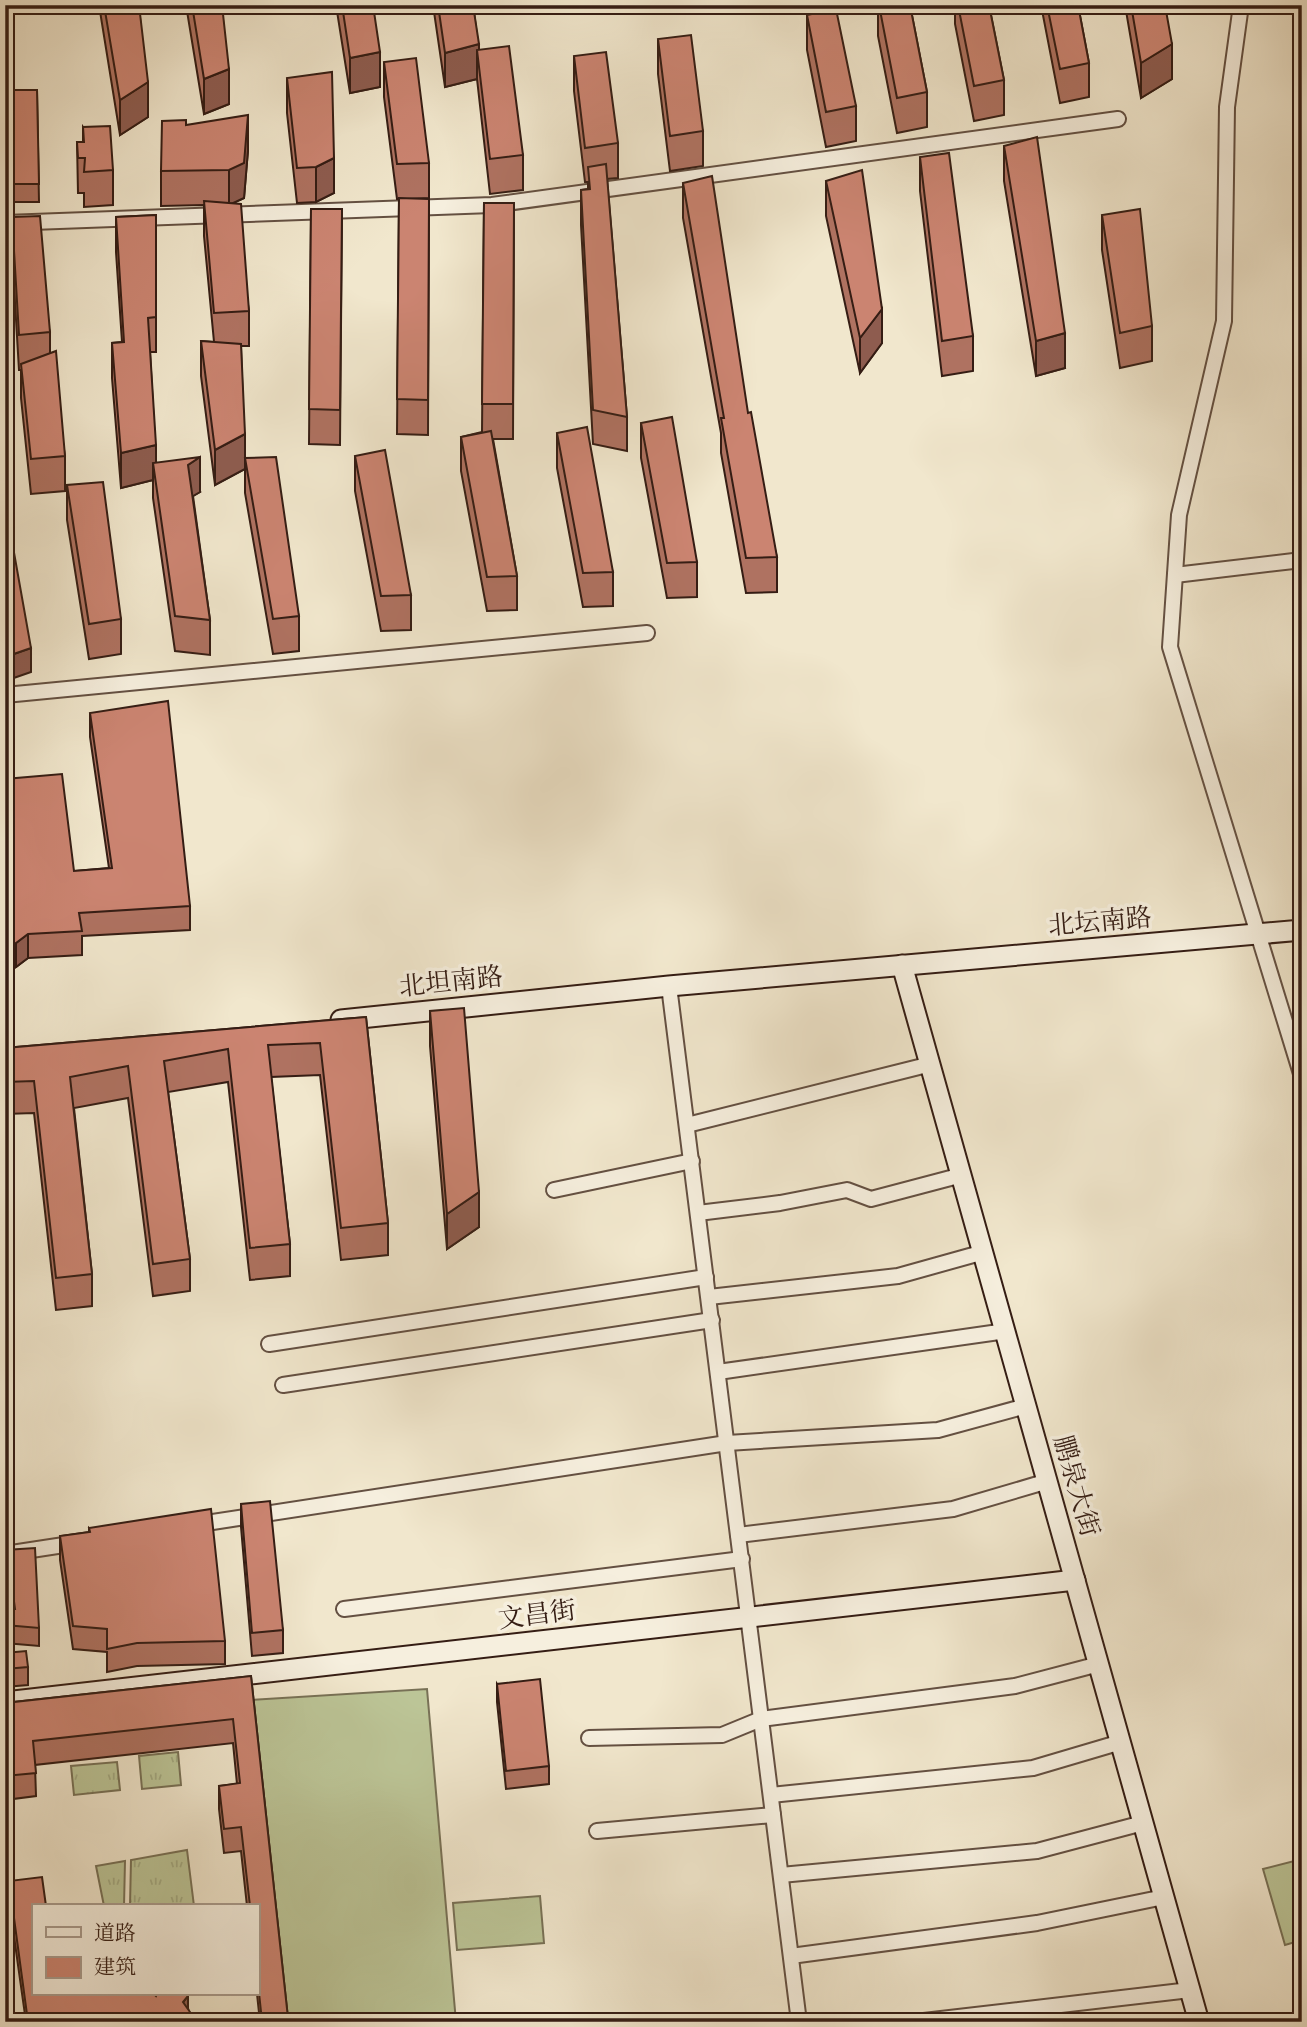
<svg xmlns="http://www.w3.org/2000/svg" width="1307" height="2027" font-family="'IM FELL Double Pica','Noto Serif SC',serif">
	<defs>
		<pattern id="grass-tufts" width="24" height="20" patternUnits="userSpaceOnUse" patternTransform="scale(1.75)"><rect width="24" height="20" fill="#bcc597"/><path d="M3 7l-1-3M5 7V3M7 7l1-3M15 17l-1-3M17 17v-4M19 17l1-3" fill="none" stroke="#a2a981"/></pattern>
	</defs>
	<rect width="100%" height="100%" fill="#f1e7cd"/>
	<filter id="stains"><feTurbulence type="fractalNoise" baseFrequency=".00286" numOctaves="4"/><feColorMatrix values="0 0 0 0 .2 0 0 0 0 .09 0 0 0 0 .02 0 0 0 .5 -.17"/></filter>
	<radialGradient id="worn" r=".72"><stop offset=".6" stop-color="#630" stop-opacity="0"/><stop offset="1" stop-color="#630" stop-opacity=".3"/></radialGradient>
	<g fill="url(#grass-tufts)" stroke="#787156" stroke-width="2">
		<path d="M 178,1752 L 181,1785 L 142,1789 L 139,1756 Z"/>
		<path d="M 117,1762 L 120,1790 L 74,1795 L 71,1766 Z"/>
		<path d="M 187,1850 L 194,1906 L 130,1906 L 131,1860 Z"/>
		<path d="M 125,1861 L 124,1906 L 104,1906 L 96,1866 Z"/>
	</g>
	<g fill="#bcc597" stroke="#787156" stroke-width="2">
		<path d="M 427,1689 L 456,2022 L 286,2022 L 251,1700 Z"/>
		<path d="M 1302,1859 L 1302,1940 L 1285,1945 L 1263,1869 Z"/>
		<path d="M 540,1896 L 544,1943 L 457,1950 L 453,1903 Z"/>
	</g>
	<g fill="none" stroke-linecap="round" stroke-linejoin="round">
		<g stroke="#645042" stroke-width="18">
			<g id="street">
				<path d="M 1241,5 L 1227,107 L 1224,321 L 1179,515 L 1170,647 L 1302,1077"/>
				<path d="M 5,223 L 492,205 L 1118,119"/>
				<path d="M 1175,575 L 1302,560"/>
				<path d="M 5,695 L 647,633"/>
				<path d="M 669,986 L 799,2022"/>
				<path d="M 687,1125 L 931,1064"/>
				<path d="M 554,1190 L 692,1161"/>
				<path d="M 698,1213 L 780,1203 L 847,1190 L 871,1199 L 962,1175"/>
				<path d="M 709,1297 L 898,1276 L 984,1252"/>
				<path d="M 269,1344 L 706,1277"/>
				<path d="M 718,1372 L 1006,1331"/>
				<path d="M 283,1385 L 712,1320"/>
				<path d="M 193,1525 L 727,1443 L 938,1430 L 1026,1406"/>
				<path d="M 738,1535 L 953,1509 L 1048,1481"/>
				<path d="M 5,1554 L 77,1543"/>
				<path d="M 344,1609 L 742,1559"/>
				<path d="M 589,1738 L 722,1735 L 761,1719 L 1015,1686 L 1099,1664"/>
				<path d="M 771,1795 L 1033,1768 L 1121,1742"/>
				<path d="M 597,1831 L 773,1815"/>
				<path d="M 781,1875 L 1037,1851 L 1143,1823"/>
				<path d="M 791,1956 L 1037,1923 L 1164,1897"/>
				<path d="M 915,2022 L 1190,1990"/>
			</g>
		</g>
		<g stroke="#351d14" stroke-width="23">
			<g id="secondary">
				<path d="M 902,965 L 1199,2022"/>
				<path d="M 341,1020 L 669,986 L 1302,930"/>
				<path d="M 5,1702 L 1075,1580"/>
			</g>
		</g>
		<use href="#street" stroke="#f6efde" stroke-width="14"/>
		<use href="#secondary" stroke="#f6efde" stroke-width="19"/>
	</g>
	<g fill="#af7261" stroke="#351d14" stroke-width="2">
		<path d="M 99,5 L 139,5 L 148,117 L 120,135 Z"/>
		<path d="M 186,5 L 222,5 L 229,104 L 204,114 Z"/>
		<path d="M 336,5 L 373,5 L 380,87 L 350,93 Z"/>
		<path d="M 433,5 L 473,5 L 479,50 L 523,155 L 523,190 L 490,194 L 477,79 L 445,87 Z"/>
		<path d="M 878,5 L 910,5 L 927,92 L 927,127 L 897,133 L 878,36 Z"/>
		<path d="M 955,5 L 989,5 L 1004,80 L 1004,115 L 974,121 L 955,24 Z"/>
		<path d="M 1041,5 L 1078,5 L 1089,63 L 1089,97 L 1060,103 Z"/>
		<path d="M 1125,5 L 1165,5 L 1172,79 L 1141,98 Z"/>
		<path d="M 807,15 L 856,106 L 856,141 L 826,147 L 807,50 Z"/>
		<path d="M 658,39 L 703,131 L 703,166 L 670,171 L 658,74 Z"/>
		<path d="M 574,56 L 618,143 L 618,178 L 607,179 L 627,417 L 627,451 L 593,444 L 581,225 L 581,190 L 588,189 L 588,182 L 585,182 L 574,91 Z"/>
		<path d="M 384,62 L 429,163 L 429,198 L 407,199 L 429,199 L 428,435 L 397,434 L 399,199 L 397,199 L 384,97 Z"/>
		<path d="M 287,78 L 334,193 L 316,202 L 297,203 L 287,113 Z"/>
		<path d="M 5,90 L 37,90 L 39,202 L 5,202 Z"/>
		<path d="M 186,125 L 248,150 L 244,198 L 233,203 L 249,311 L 249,346 L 241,346 L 245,469 L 215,485 L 201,376 L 201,341 L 214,342 L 204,236 L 204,205 L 161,206 L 161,171 Z"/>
		<path d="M 83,127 L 113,170 L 113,205 L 84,207 L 84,193 L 78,193 L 77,142 L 83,142 Z"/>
		<path d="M 1004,146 L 1065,368 L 1036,376 L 1004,181 Z"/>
		<path d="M 920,157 L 973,336 L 973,371 L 942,376 L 920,191 Z"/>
		<path d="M 826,181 L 882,343 L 860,373 L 826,216 Z"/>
		<path d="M 683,183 L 777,557 L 777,592 L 746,593 L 721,453 L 721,433 L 683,218 Z"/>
		<path d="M 484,203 L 514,203 L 513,439 L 493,439 L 517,576 L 517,610 L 487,611 L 461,471 L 461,437 L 482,432 Z"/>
		<path d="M 311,209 L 342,209 L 340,445 L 309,444 Z"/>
		<path d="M 156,215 L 156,352 L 150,352 L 156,462 L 200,492 L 193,496 L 210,620 L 210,655 L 175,651 L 153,498 L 153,480 L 121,488 L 112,378 L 112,343 L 122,342 L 116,252 L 116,217 Z"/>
		<path d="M 1102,215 L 1152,326 L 1152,361 L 1120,368 L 1102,250 Z"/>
		<path d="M 12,217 L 50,332 L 50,353 L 65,456 L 65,491 L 31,494 L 21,398 L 21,370 L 19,370 L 12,252 Z"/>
		<path d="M 641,423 L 697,562 L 697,597 L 667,598 L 641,458 Z"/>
		<path d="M 557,433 L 613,572 L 613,606 L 583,607 L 557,468 Z"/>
		<path d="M 355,456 L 411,595 L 411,630 L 381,631 L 355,491 Z"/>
		<path d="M 245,458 L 299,616 L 299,651 L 273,654 L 245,493 Z"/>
		<path d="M 67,485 L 121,619 L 121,654 L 89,659 L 67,520 Z"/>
		<path d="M 90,713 L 190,906 L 190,930 L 82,936 L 82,955 L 28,958 L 16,967 L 9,968 L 5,967 L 5,779 L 74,871 L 109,868 L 90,737 Z"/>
		<path d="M 430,1011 L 479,1227 L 447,1249 L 430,1046 Z"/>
		<path d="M 366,1017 L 388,1223 L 388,1255 L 341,1260 L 320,1075 L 271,1077 L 290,1244 L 290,1276 L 250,1280 L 228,1082 L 168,1092 L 190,1259 L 190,1291 L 153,1296 L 128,1098 L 74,1108 L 92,1274 L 92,1306 L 56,1310 L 34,1113 L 5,1114 L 5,1048 Z"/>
		<path d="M 241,1504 L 283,1630 L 283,1653 L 252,1656 L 241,1527 Z"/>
		<path d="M 89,1528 L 225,1641 L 225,1664 L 137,1666 L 107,1672 L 107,1652 L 73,1649 L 60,1560 L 60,1536 L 89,1532 Z"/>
		<path d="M 5,1550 L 39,1628 L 39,1646 L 5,1643 L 5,1609 L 13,1609 L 10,1589 L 5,1590 Z"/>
		<path d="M 5,1653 L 28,1667 L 28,1685 L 5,1687 Z"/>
		<path d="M 251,1676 L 288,2018 L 288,2022 L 260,2022 L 257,1994 L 257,1906 L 247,1906 L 241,1851 L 224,1853 L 219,1809 L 219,1786 L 237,1784 L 233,1743 L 35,1765 L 36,1796 L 5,1800 L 5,1703 Z"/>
		<path d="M 497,1684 L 549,1766 L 549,1784 L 506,1789 L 497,1702 Z"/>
		<path d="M 9,1881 L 33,1994 L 156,1996 L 188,2008 L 191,2022 L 26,2022 L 9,1901 Z"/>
	</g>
	<g fill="#8e5c4f" stroke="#351d14" stroke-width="2">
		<path d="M 479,44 L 479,63 L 477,50 L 477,79 L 445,87 L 445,53 Z"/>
		<path d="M 1172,44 L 1172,79 L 1141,98 L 1141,63 Z"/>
		<path d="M 380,52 L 380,87 L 350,93 L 350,58 Z"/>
		<path d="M 229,69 L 229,104 L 204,114 L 204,79 Z"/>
		<path d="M 148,82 L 148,117 L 120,135 L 120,100 Z"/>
		<path d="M 248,115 L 248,150 L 244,198 L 229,205 L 229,170 Z"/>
		<path d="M 334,158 L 334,193 L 316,202 L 316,167 Z"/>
		<path d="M 882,309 L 882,343 L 860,373 L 860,338 Z"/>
		<path d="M 1065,333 L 1065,368 L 1036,376 L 1036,341 Z"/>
		<path d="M 245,434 L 245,469 L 215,485 L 215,450 Z"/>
		<path d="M 156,445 L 156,479 L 153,463 L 153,480 L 121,488 L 121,453 Z"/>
		<path d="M 200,457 L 200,492 L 188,499 L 188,465 Z"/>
		<path d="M 31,648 L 31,672 L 5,681 L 5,657 Z"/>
		<path d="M 28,934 L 28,958 L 16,967 L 16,943 Z"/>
		<path d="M 479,1192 L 479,1227 L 447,1249 L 447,1214 Z"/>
		<path d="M 10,1571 L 10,1589 L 5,1590 L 5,1572 Z"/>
		<path d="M 188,1996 L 188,2015 L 183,2002 Z"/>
	</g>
	<g fill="#cb8471" stroke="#351d14" stroke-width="2">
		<path d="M 104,5 L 139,5 L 148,82 L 120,100 Z"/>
		<path d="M 192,5 L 222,5 L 229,69 L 204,79 Z"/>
		<path d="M 342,5 L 373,5 L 380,52 L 350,58 Z"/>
		<path d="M 438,5 L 473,5 L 479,44 L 445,53 Z"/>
		<path d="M 879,5 L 910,5 L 927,92 L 897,98 Z"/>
		<path d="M 958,5 L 989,5 L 1004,80 L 974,86 Z"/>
		<path d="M 1047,5 L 1078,5 L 1089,63 L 1060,69 Z"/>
		<path d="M 1131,5 L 1165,5 L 1172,44 L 1141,63 Z"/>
		<path d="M 836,9 L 856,106 L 826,112 L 807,15 Z"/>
		<path d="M 691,35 L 703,131 L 670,136 L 658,39 Z"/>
		<path d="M 509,46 L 523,155 L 490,159 L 477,50 Z"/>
		<path d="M 606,52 L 618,143 L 585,148 L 574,56 Z"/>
		<path d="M 416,58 L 429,163 L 397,164 L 384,62 Z"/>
		<path d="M 332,72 L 334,158 L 316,167 L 297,168 L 287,78 Z"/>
		<path d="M 5,90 L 37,90 L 39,184 L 5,184 Z"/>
		<path d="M 248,115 L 244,163 L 229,170 L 161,171 L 162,121 L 186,120 L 186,125 Z"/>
		<path d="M 110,126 L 113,170 L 84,172 L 85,158 L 78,158 L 77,142 L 84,142 L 83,127 Z"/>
		<path d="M 1037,137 L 1065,333 L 1036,341 L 1004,146 Z"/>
		<path d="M 949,153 L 973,336 L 942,341 L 920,157 Z"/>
		<path d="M 606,164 L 627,417 L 593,410 L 581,190 L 590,189 L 588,167 Z"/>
		<path d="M 862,170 L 882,309 L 860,338 L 826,181 Z"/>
		<path d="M 712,176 L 748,413 L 751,412 L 777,557 L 746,558 L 721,418 L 724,418 L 683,183 Z"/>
		<path d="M 399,198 L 429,199 L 428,400 L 397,399 Z"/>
		<path d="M 204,201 L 241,204 L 249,311 L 214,313 Z"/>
		<path d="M 484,203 L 514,203 L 513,404 L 482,404 Z"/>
		<path d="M 311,209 L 342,209 L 340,410 L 309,409 Z"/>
		<path d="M 1140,209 L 1152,326 L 1120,333 L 1102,215 Z"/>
		<path d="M 156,215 L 156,317 L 148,318 L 156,445 L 121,453 L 112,343 L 124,342 L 116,217 Z"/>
		<path d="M 40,216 L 50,332 L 19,335 L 12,217 Z"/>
		<path d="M 201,341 L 241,344 L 245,434 L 215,450 Z"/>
		<path d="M 56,351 L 65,456 L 31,459 L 21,364 Z"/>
		<path d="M 672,417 L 697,562 L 667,563 L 641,423 Z"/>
		<path d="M 587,427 L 613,572 L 583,573 L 557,433 Z"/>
		<path d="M 491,431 L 517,576 L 487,577 L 461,437 Z"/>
		<path d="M 385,450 L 411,595 L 381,596 L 355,456 Z"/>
		<path d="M 200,457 L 188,465 L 210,620 L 175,616 L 153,463 Z"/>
		<path d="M 276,457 L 299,616 L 273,619 L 245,458 Z"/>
		<path d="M 103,482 L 121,619 L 89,624 L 67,485 Z"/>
		<path d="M 5,502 L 31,648 L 5,657 Z"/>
		<path d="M 168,701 L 190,906 L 79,913 L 82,931 L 28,934 L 16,943 L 9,944 L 5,943 L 5,779 L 62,774 L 74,871 L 112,868 L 90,713 Z"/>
		<path d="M 464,1008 L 479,1192 L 447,1214 L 430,1011 Z"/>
		<path d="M 366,1017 L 388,1223 L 341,1228 L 320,1043 L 268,1045 L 290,1244 L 250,1248 L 228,1049 L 164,1061 L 190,1259 L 153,1264 L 128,1066 L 70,1077 L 92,1274 L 56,1278 L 34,1081 L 5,1082 L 5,1048 Z"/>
		<path d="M 270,1501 L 283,1630 L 252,1633 L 241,1504 Z"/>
		<path d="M 211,1509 L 225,1641 L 137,1643 L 107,1649 L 107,1629 L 73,1626 L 60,1536 L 90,1532 L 89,1528 Z"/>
		<path d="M 35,1548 L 39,1628 L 5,1625 L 5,1609 L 15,1609 L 10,1571 L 5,1572 L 5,1550 Z"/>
		<path d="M 26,1651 L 28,1667 L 5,1669 L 5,1653 Z"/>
		<path d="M 251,1676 L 288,2018 L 262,2021 L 257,1974 L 257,1906 L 250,1906 L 241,1827 L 224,1829 L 219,1786 L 240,1783 L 233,1719 L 33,1741 L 36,1773 L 5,1776 L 5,1703 Z"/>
		<path d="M 540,1679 L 549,1766 L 506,1771 L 497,1684 Z"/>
		<path d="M 42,1877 L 46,1906 L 33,1906 L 33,1994 L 154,1994 L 156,1996 L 157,1994 L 188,1994 L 188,1996 L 183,2002 L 190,2012 L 191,2022 L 28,2022 L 9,1881 Z"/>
	</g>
	<g text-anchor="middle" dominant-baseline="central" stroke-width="7" stroke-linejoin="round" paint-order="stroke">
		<g font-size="26" fill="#351d14" stroke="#f6efde">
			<text transform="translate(1100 922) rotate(-5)">北坛南路</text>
			<text transform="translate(451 982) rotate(-6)">北坦南路</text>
			<text transform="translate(1076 1486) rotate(74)">鹏泉大街</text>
			<text transform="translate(537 1615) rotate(-7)">文昌街</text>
		</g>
	</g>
	<rect width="1307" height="2027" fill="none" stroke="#f1e7cd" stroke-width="28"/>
	<rect x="7" y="7" width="1293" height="2013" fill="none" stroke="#351d14" stroke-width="3.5"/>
	<rect x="14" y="14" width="1279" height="1999" fill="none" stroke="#351d14" stroke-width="2"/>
	<rect x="32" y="1904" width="228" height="91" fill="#f6efde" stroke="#a99b8d" stroke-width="2"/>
	<rect x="46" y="1927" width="35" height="10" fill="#f6efde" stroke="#a99b8d" stroke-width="2"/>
	<text x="94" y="1940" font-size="21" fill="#351d14">道路</text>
	<rect x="46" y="1957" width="35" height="21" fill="#cb8471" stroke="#a99b8d" stroke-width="2"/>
	<text x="94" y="1974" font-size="21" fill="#351d14">建筑</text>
	<rect width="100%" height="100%" filter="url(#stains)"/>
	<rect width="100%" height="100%" fill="url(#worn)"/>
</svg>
